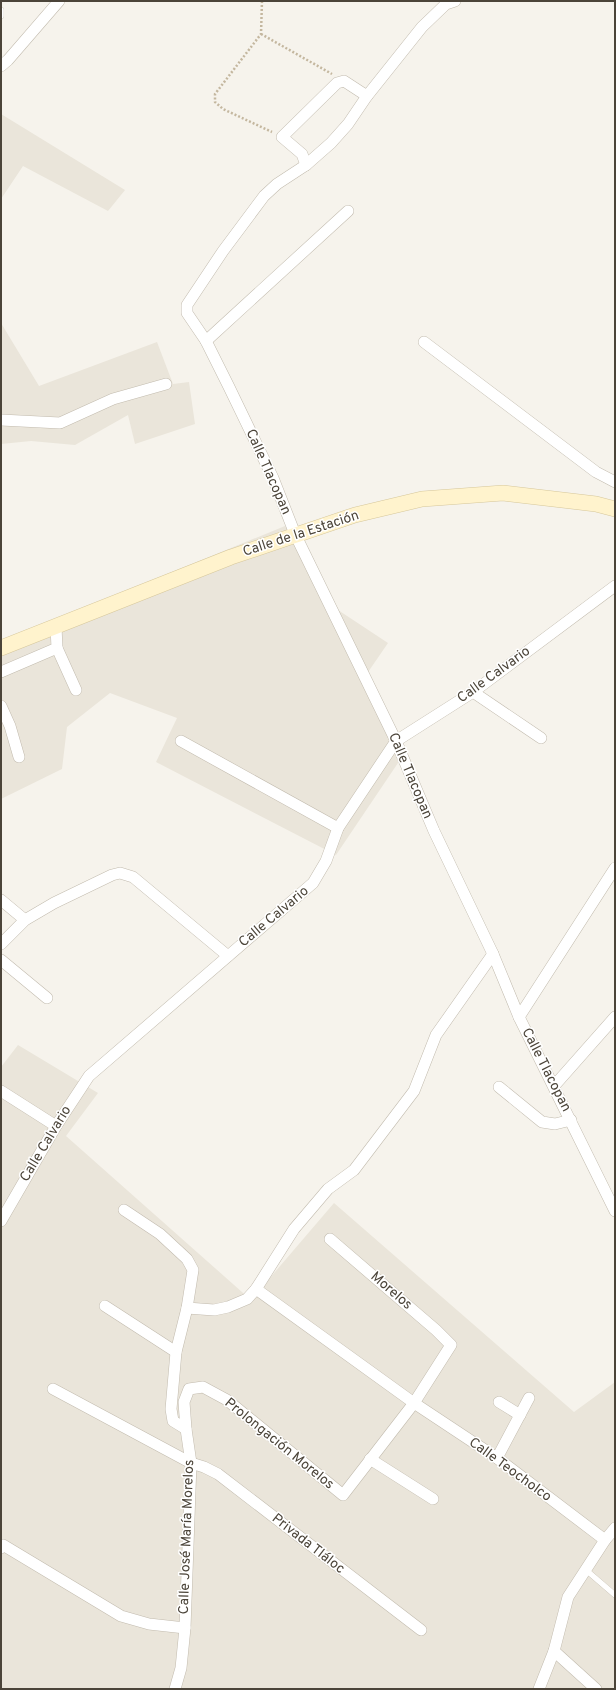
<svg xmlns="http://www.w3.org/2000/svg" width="616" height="1690" font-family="Overpass,sans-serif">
	<rect width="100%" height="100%" fill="#f6f3ec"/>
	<g fill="#eae5da">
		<path d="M 1,114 L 125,190 L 108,211 L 23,166 L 1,199 Z"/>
		<path d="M 1,323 L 39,386 L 157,342 L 173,384 L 189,382 L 195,424 L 135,444 L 128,415 L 75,445 L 31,441 L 1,444 Z"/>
		<path d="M 285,526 L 310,564 L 335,608 L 388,643 L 364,678 L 402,757 L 336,855 L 156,762 L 177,718 L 110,693 L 67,727 L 62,769 L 1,799 L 1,642 Z"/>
		<path d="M 18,1045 L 98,1093 L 66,1136 L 251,1300 L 334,1203 L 574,1412 L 615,1382 L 615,1689 L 1,1689 L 1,1067 Z"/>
	</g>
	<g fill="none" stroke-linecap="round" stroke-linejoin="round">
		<g stroke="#c2bbae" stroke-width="6">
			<g id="lane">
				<path d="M 1,10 L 1,16"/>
				<path d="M 586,1570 L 615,1595"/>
			</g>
		</g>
		<g stroke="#c2bbae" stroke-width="12">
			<g id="street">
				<path d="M 455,1 L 446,4 L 422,27 L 367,96 L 348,124 L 331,143 L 306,165 L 277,184 L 264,196 L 223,251 L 187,305 L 187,313 L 206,341 L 229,387 L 273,478 L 295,534 L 396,741 L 434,831 L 493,954 L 519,1017 L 615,1211"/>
				<path d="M 1,66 L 8,60 L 59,1"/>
				<path d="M 306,165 L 302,154 L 282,137 L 337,83 L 344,81 L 367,96"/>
				<path d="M 206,341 L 348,211"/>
				<path d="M 424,342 L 596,472 L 615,482"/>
				<path d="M 1,420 L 60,423 L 113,399 L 166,384"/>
				<path d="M 57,648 L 76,690"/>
				<path d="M 1,672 L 57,648 L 56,627"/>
				<path d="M 473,692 L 541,738"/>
				<path d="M 1,706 L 10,726 L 19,757"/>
				<path d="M 181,741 L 338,828"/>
				<path d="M 1,900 L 25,920"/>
				<path d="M 1,944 L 25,920 L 54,903 L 112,875 L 120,873 L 133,877 L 228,956"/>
				<path d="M 1,960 L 47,998"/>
				<path d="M 519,1017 L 615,868"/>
				<path d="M 554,1086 L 615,1017"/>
				<path d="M 499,1087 L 542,1122 L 555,1124 L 571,1120"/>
				<path d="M 1,1091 L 56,1126"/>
				<path d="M 124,1210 L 160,1234 L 187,1259 L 193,1270 L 187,1308 L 176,1352 L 171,1409 L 173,1421 L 186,1429 L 191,1463 L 185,1628 L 181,1668 L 175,1689"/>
				<path d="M 1,1221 L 56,1126 L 89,1076 L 313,883 L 326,861 L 338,828 L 396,741 L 473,692 L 615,586"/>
				<path d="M 256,1289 L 414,1403 L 497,1458 L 605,1540"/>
				<path d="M 105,1306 L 176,1352"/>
				<path d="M 187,1308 L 214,1310 L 228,1307 L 247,1299 L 256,1289 L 294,1229 L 328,1189 L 354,1170 L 414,1091 L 436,1035 L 493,954"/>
				<path d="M 53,1389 L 191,1463 L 204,1467 L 218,1474 L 421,1630"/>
				<path d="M 499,1402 L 520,1415"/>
				<path d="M 186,1429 L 184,1402 L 189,1389 L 203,1387 L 227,1400 L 343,1495 L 414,1403 L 451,1345 L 436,1330 L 330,1239"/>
				<path d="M 497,1458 L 529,1398"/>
				<path d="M 370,1459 L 433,1499"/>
				<path d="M 1,1548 L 3,1545 L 121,1616 L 149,1624 L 185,1628"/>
				<path d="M 554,1651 L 596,1689"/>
				<path d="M 539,1689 L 554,1651 L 568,1597 L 605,1540 L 615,1528"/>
			</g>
		</g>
		<g stroke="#d6c79b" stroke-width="16">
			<path id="secondary" d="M 1,648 L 231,557 L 355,515 L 422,499 L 503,493 L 596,504 L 615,509"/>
		</g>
		<g stroke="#c4b79f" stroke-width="2.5" stroke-dasharray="2 2" stroke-linecap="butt">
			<path d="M 262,1 L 261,34 L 215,94 L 215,102 L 223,109 L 272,132"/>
			<path d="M 261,34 L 332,74"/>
		</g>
		<use href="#lane" stroke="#fff" stroke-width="5.5"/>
		<use href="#street" stroke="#fff" stroke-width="11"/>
		<use href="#secondary" stroke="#fff3cd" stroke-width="15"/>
	</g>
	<g text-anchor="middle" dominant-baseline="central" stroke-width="3" stroke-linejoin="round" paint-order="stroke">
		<g font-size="14" fill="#4b4439" stroke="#fff">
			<text transform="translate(268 472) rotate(66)">Calle Tlacopan</text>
			<text transform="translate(301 534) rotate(-18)">Calle de la Estación</text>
			<text transform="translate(494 675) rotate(-36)">Calle Calvario</text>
			<text transform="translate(410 776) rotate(67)">Calle Tlacopan</text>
			<text transform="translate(274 917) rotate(-40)">Calle Calvario</text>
			<text transform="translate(546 1070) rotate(63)">Calle Tlacopan</text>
			<text transform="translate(46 1144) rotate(-59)">Calle Calvario</text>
			<text transform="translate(391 1291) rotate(41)">Morelos</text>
			<text transform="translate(279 1444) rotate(39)">Prolongación Morelos</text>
			<text transform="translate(510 1470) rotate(36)">Calle Teocholco</text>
			<text transform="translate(187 1537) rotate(-88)">Calle José María Morelos</text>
			<text transform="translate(308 1544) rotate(38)">Privada Tláloc</text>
		</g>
	</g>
	<rect width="616" height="1690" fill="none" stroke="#4b4439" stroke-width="4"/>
</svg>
